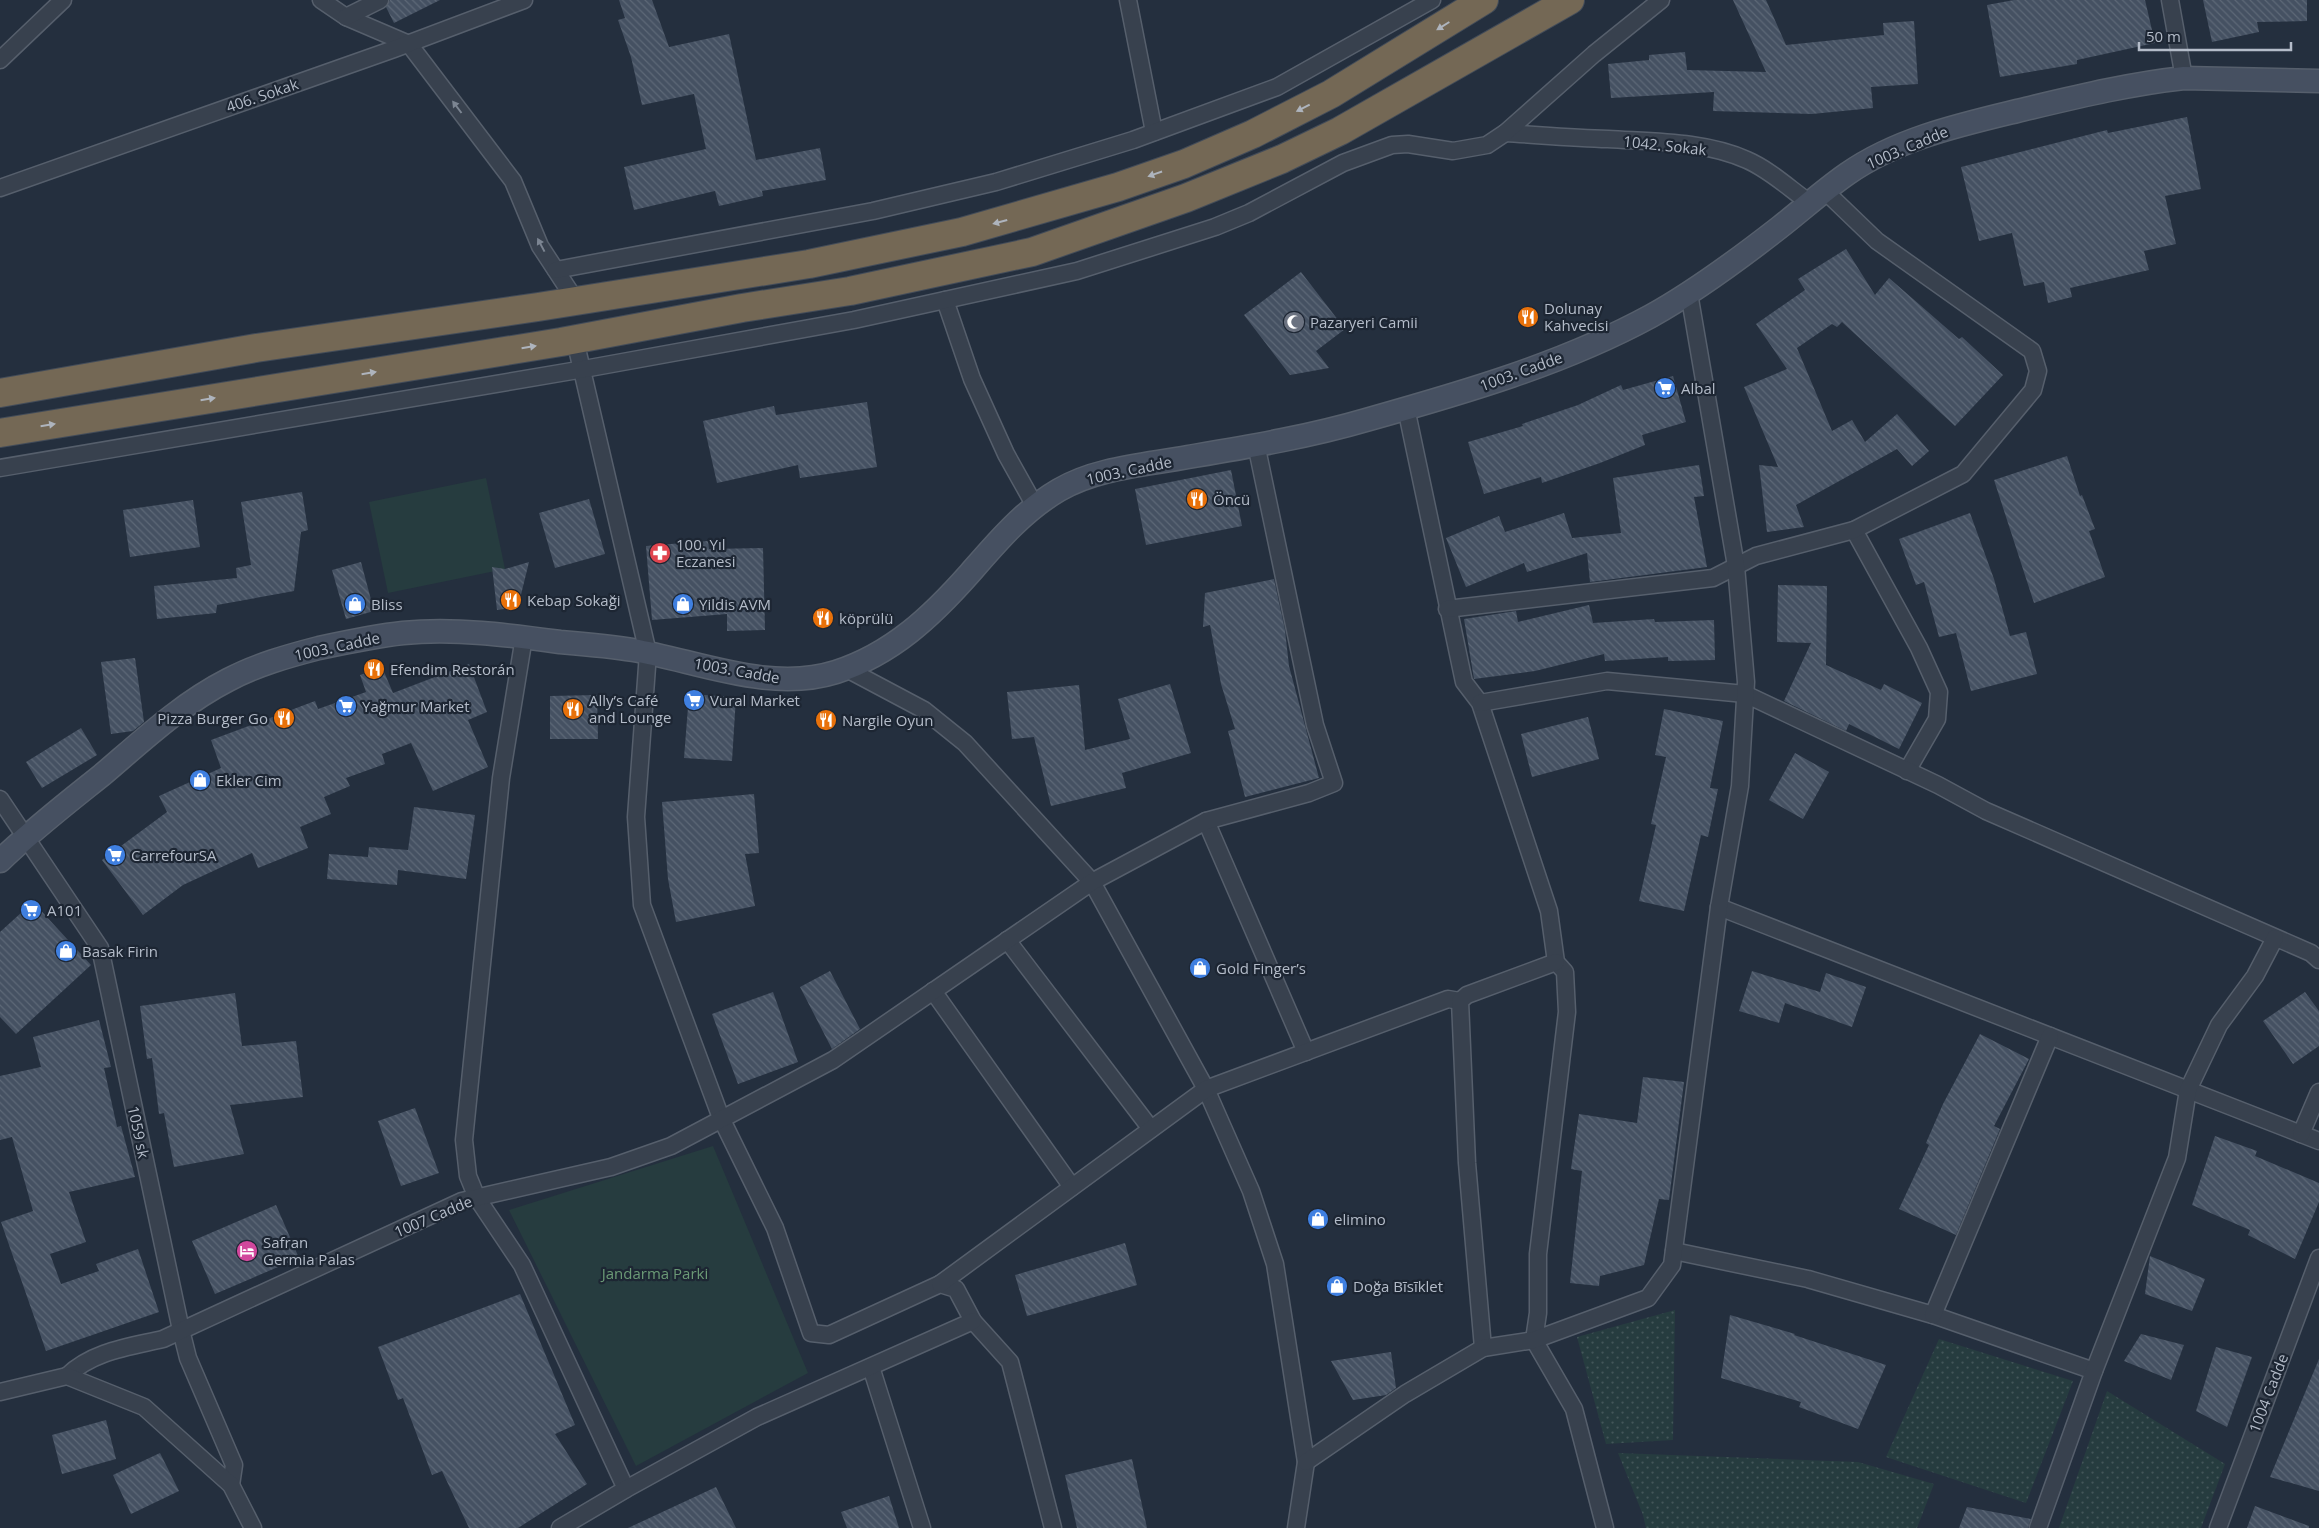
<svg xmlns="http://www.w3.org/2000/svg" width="2319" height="1528" font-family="'Open Sans',sans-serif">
	<defs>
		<pattern id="grass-dots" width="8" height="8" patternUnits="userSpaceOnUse" patternTransform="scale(1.25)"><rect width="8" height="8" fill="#263c3f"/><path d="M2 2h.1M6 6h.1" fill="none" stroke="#435659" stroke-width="1.8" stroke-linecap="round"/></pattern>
		<pattern id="building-back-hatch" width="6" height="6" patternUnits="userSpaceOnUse" patternTransform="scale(1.25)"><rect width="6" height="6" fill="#455162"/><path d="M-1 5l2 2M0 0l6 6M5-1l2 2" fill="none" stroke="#5d6877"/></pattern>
	</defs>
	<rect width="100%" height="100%" fill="#242f3e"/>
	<g fill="url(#grass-dots)">
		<path d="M 1675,1310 L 1673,1440 L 1606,1444 L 1577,1337 Z"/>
		<path d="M 1939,1339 L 2073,1381 L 2026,1503 L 1886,1457 Z"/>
		<path d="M 2107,1391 L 2225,1464 L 2201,1528 L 2059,1528 Z"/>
		<path d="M 1618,1453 L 1858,1462 L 1934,1484 L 1917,1528 L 1646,1528 L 1643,1515 Z"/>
	</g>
	<g fill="#263c3f">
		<path d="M 486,478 L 505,569 L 388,593 L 369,502 Z"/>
		<path d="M 713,1146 L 808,1373 L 636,1466 L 509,1210 Z"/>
	</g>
	<g fill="url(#building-back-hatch)">
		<path d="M 390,0 L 440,0 L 394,23 L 386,7 Z"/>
		<path d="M 619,0 L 652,0 L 669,47 L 729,34 L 756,160 L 820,148 L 826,180 L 762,191 L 763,196 L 719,206 L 715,191 L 634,210 L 624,167 L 706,149 L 694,94 L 642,105 L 631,57 L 618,20 L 625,18 Z"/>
		<path d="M 1733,0 L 1766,0 L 1786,45 L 1884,35 L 1883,23 L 1914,21 L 1918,84 L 1871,87 L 1873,108 L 1812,114 L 1713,111 L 1714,92 L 1611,98 L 1608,64 L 1649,60 L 1649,55 L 1685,52 L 1687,70 L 1766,72 Z"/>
		<path d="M 2014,0 L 2145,0 L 2155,43 L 2077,60 L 2077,64 L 2000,77 L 1987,5 Z"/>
		<path d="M 2203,0 L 2307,0 L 2307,21 L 2257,22 L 2259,32 L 2212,42 Z"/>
		<path d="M 2187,117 L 2201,189 L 2165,196 L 2176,244 L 2144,251 L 2149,270 L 2070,288 L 2072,297 L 2048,303 L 2044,282 L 2024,286 L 2012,233 L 1979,241 L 1961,167 L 2107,130 L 2108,133 Z"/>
		<path d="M 1846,249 L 1875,295 L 1889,278 L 1959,339 L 1962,337 L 2003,375 L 1955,426 L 1842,322 L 1837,327 L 1832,324 L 1797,348 L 1832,431 L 1852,420 L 1865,442 L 1897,414 L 1929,451 L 1912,466 L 1897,449 L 1796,505 L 1804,527 L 1767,532 L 1759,465 L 1778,467 L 1744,387 L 1787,369 L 1756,324 L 1805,290 L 1798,279 Z"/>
		<path d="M 1301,272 L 1345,329 L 1316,351 L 1329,368 L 1290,375 L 1244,315 Z"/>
		<path d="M 1673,376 L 1686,422 L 1642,435 L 1645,445 L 1600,463 L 1542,483 L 1541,477 L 1484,494 L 1468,442 L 1523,426 L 1522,424 L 1578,405 L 1621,385 L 1623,390 Z"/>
		<path d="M 867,402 L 877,467 L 800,478 L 798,465 L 717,483 L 703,421 L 774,406 L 776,415 Z"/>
		<path d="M 2067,456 L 2080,496 L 2082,495 L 2095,529 L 2089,531 L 2105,577 L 2034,603 L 1994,480 Z"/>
		<path d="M 1699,465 L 1704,496 L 1694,497 L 1707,567 L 1590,582 L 1587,553 L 1527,572 L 1524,563 L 1466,587 L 1446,538 L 1499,516 L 1505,532 L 1564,513 L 1572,538 L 1621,533 L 1613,478 Z"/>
		<path d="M 1231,470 L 1242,526 L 1146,545 L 1135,489 Z"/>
		<path d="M 302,492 L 308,530 L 301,532 L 294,591 L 217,605 L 216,613 L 157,619 L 154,586 L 237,578 L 236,568 L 251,565 L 241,502 Z"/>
		<path d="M 589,499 L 605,554 L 555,568 L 539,513 Z"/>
		<path d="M 193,500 L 200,547 L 130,557 L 123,510 Z"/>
		<path d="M 1970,513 L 1994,579 L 2010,636 L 2026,632 L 2037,674 L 1971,691 L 1956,633 L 1939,637 L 1924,582 L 1916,585 L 1899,539 Z"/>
		<path d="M 708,541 L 709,549 L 763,548 L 765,630 L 727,631 L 727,614 L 652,620 L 646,546 Z"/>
		<path d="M 361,562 L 374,611 L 346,619 L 332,570 Z"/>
		<path d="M 529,562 L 518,607 L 497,610 L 492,567 L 505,569 Z"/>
		<path d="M 1274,579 L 1285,630 L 1289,666 L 1319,778 L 1245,797 L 1228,731 L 1235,729 L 1221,684 L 1210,625 L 1203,627 L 1205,593 Z"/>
		<path d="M 1778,585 L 1827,586 L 1826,665 L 1881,690 L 1884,684 L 1922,703 L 1899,749 L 1849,724 L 1846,731 L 1784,701 L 1811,643 L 1777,642 Z"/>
		<path d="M 1589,605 L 1593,623 L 1654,619 L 1655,622 L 1714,620 L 1715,660 L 1668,661 L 1668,657 L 1605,661 L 1604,654 L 1535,671 L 1474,679 L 1464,619 L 1516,611 L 1518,622 Z"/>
		<path d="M 135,658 L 144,722 L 133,731 L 111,734 L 101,662 Z"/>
		<path d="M 469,664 L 487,712 L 468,720 L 488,767 L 433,791 L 411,743 L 382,754 L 385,764 L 346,778 L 350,786 L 324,797 L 331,814 L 300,827 L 308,848 L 258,868 L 252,853 L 183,885 L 143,915 L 102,860 L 167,812 L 159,796 L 221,768 L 211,740 L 315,701 L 318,709 L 366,692 L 360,675 L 382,667 L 393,693 Z"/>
		<path d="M 1170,684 L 1191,753 L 1122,773 L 1126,788 L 1051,806 L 1034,737 L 1012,739 L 1007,692 L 1079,685 L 1085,750 L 1130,739 L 1118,699 Z"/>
		<path d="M 689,694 L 736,697 L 732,761 L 684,758 Z"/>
		<path d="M 597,695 L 598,739 L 550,739 L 550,696 Z"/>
		<path d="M 1664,709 L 1723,721 L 1710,788 L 1718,789 L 1708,837 L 1701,835 L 1684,911 L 1639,901 L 1656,825 L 1651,824 L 1666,757 L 1655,755 Z"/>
		<path d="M 1588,717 L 1599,759 L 1532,777 L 1521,734 Z"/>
		<path d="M 81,728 L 97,755 L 42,788 L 26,762 Z"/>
		<path d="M 1795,753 L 1829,772 L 1803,819 L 1769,800 Z"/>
		<path d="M 754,794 L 759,853 L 745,854 L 755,906 L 676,922 L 668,879 L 662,802 Z"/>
		<path d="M 414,807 L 475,815 L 466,879 L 398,870 L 397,885 L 327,879 L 329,854 L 368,857 L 369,847 L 408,850 Z"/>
		<path d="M 33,902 L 91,965 L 16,1034 L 0,1017 L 0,932 Z"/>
		<path d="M 830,971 L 860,1029 L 832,1049 L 800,987 Z"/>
		<path d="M 1752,971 L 1820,992 L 1826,973 L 1866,987 L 1852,1027 L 1785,1003 L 1779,1023 L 1739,1011 Z"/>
		<path d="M 773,992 L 798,1062 L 738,1084 L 712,1014 Z"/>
		<path d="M 2305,992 L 2319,1011 L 2319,1046 L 2293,1064 L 2263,1021 Z"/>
		<path d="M 235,993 L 242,1046 L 296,1041 L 303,1097 L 230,1105 L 244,1154 L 174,1167 L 164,1113 L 159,1114 L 152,1058 L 147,1059 L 140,1006 Z"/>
		<path d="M 99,1020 L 111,1067 L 104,1068 L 117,1127 L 121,1126 L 135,1177 L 69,1192 L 86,1242 L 50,1254 L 61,1284 L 99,1271 L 96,1264 L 138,1249 L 159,1312 L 46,1351 L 1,1222 L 33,1211 L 12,1137 L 0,1140 L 0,1076 L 41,1067 L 33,1037 Z"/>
		<path d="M 1980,1034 L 2029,1059 L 1994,1126 L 2000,1129 L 1956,1235 L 1899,1209 L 1929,1145 L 1926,1143 L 1943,1104 Z"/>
		<path d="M 1643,1077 L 1684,1082 L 1669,1200 L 1659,1199 L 1644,1265 L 1600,1276 L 1599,1286 L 1570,1283 L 1582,1171 L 1571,1169 L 1579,1114 L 1637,1123 Z"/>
		<path d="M 415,1108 L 439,1173 L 401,1186 L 378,1121 Z"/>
		<path d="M 2215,1136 L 2257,1151 L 2255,1156 L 2319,1183 L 2319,1202 L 2295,1259 L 2248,1235 L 2250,1230 L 2192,1205 Z"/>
		<path d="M 276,1205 L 299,1258 L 215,1294 L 192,1241 Z"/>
		<path d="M 1125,1243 L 1137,1285 L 1027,1316 L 1015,1275 Z"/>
		<path d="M 2150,1256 L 2205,1279 L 2192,1311 L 2145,1294 Z"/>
		<path d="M 520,1294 L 575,1425 L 555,1434 L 587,1484 L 518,1528 L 469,1528 L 442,1471 L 432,1475 L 403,1398 L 398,1400 L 378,1347 Z"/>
		<path d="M 1730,1315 L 1795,1334 L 1794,1335 L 1886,1365 L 1858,1429 L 1799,1407 L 1801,1402 L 1721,1378 Z"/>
		<path d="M 2141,1334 L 2184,1345 L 2171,1380 L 2124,1361 Z"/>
		<path d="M 2216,1347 L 2252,1357 L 2227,1427 L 2196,1411 Z"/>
		<path d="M 1391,1352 L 1396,1388 L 1386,1395 L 1353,1400 L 1331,1361 Z"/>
		<path d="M 2319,1359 L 2319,1491 L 2270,1477 Z"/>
		<path d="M 106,1420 L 116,1459 L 62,1474 L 52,1435 Z"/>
		<path d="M 160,1453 L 179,1491 L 131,1514 L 113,1475 Z"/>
		<path d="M 1132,1459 L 1147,1528 L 1077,1528 L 1065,1475 Z"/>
		<path d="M 716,1487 L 736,1528 L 628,1528 Z"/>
		<path d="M 889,1496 L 899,1528 L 847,1528 L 841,1512 Z"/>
		<path d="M 2255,1506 L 2309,1526 L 2309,1528 L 2247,1528 Z"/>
		<path d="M 1967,1507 L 2031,1519 L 2028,1528 L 1959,1528 Z"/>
	</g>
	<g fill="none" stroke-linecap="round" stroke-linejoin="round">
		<g stroke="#565f6c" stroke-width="19">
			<g id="street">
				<path d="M 321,0 L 346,17 L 409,44 L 513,181 L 540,246 L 576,301"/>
				<path d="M 1128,0 L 1154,132"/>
				<path d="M 2170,0 L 2184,78"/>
				<path d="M 346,17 L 380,0"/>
				<path d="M 0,60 L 63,0"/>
				<path d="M 1505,133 C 1539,135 1573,138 1608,139 C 1653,142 1705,141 1747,160 C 1770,170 1790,189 1810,203"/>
				<path d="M 0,188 L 394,49 L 524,0"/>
				<path d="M 556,270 L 873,211 L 996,182 L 1133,140 L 1277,87 L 1432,0"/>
				<path d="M 945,300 L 972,379 L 1006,454 L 1035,506"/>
				<path d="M 575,340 L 648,653 L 636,817 L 642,905 L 721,1118 L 775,1228 L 811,1333 L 829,1335 L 940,1284 L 956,1289 L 973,1321 L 1010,1362 L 1053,1528"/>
				<path d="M 1406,408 L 1464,682 L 1480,703 L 1549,911 L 1556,962 L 1565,972 L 1567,1012 L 1538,1254 L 1538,1313 L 1534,1340 L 1574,1409 L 1605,1528"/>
				<path d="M 0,468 L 584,369 L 854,320 L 1077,271 L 1215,227 L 1249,213 L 1343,163 L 1392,145 L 1408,144 L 1453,151 L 1487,145 L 1505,133 L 1594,54 L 1661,0"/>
				<path d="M 1854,530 L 1919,648 L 1939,692 L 1937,719 L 1907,771"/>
				<path d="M 1447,609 L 1713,578 L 1756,556 L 1854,530 L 1963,474 L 2033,390 L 2038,371 L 2032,351 L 1877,241 L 1825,191"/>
				<path d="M 524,637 L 501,778 L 464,1140 L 468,1176 L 477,1198 L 522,1265 L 626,1489"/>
				<path d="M 845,668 L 924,710 L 965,743 L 1092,882 L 1206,1089 L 1251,1191 L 1275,1264 L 1306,1462 L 1296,1528"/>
				<path d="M 1480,703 L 1607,681 L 1745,694 L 1938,785 L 1986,811 L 2311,953 L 2319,960"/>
				<path d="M 0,799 L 100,948 L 181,1330 L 188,1358 L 234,1465 L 231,1485"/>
				<path d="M 1206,821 L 1306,1052"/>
				<path d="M 1719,907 L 2319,1141"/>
				<path d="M 1007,940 L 1151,1129"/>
				<path d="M 933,991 L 1072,1187"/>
				<path d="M 2301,1134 L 2319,1092"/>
				<path d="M 1674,1251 L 1808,1279 L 1933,1315 L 2094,1371"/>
				<path d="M 940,1284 L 1206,1089 L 1448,999 L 1460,1001"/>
				<path d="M 1933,1315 L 2050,1036"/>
				<path d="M 1483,1348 L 1467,1163 L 1460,1001 L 1467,995 L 1556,962"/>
				<path d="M 871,1367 L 922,1528"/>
				<path d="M 67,1376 C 93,1351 129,1347 163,1339 L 462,1201 L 611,1167 L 671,1146 L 833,1060 L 1092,882 L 1206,821 L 1309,793 L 1334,783 L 1315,725 L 1256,444"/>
				<path d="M 0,1392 L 67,1376 L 144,1407 L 231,1485 L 253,1528"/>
				<path d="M 1306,1462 L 1405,1394 L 1483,1348 L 1534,1340 L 1648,1298 L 1672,1265 L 1719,907 L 1740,786 L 1746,682 L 1736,566 L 1689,293"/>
				<path d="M 560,1528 L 626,1489 L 757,1417 L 973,1321"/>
				<path d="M 2038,1528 L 2094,1371 L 2177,1158 L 2188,1090 L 2219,1025 L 2255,976 L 2275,938"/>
				<path d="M 2218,1528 L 2319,1258"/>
			</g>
		</g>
		<g stroke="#565f6c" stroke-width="25">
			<path id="secondary" d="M 0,861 C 32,830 67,803 102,775 C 142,741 181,704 228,680 C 256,665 288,656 319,648 C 347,642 375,636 403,633 C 455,628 508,635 560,642 C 584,644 609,646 633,650 C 697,661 770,693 836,672 C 892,654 932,616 970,573 C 997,542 1023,511 1059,490 C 1096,468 1145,465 1188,457 C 1247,447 1308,437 1366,420 C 1462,393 1563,364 1651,316 C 1696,291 1739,259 1780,227 C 1803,209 1824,190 1847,174 C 1897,139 1959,125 2017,111 C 2072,98 2128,84 2184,78 L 2319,81"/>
		</g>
		<g stroke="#434c59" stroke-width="30">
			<g id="highway">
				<path d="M 0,393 L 256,348 L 538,307 L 809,264 L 962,232 L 1118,187 L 1184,164 L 1253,134 L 1331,94 L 1484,0"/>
				<path d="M 0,433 L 561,342 L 742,308 L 850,291 L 1032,252 L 1186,198 L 1282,159 L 1340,131 L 1570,0"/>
			</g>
		</g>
		<use href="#street" stroke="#38414e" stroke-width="16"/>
		<use href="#secondary" stroke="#465061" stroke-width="22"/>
		<use href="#highway" stroke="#746855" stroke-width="28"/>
	</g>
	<defs><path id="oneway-solid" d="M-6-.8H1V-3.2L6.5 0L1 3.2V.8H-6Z" transform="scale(1.25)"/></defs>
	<g fill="#aeb4bd">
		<use href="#oneway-solid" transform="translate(1443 26) rotate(148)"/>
		<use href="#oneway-solid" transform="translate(1303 108) rotate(153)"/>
		<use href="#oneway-solid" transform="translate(1155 174) rotate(161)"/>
		<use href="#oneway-solid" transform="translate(1000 222) rotate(165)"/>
		<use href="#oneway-solid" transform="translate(529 347) rotate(-9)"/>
		<use href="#oneway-solid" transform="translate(369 373) rotate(-9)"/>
		<use href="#oneway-solid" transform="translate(208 399) rotate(-9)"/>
		<use href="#oneway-solid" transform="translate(48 425) rotate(-9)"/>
	</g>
	<g fill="#7c8592">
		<use href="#oneway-solid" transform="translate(457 107) rotate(-127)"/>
		<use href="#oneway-solid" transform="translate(541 245) rotate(-118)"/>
	</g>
	<defs>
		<g id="restaurant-disc" transform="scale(1.125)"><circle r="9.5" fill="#e8710a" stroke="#1d2633"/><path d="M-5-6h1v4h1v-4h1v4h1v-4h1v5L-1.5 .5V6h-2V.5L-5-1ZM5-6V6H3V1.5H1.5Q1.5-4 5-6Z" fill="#fff"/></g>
		<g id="mosque-disc" transform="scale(1.125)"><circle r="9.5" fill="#6b7280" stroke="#1d2633"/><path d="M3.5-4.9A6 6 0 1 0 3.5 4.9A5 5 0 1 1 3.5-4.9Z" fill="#fff"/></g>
		<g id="supermarket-disc" transform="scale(1.125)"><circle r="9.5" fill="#3f7fe0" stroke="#1d2633"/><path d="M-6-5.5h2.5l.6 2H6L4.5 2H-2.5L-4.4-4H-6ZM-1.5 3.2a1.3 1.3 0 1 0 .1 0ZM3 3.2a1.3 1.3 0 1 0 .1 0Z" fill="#fff"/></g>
		<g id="pharmacy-disc" transform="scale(1.125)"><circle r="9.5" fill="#e0444e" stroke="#1d2633"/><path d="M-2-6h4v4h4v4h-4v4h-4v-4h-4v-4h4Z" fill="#fff"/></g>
		<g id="shop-disc" transform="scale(1.125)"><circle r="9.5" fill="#3f7fe0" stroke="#1d2633"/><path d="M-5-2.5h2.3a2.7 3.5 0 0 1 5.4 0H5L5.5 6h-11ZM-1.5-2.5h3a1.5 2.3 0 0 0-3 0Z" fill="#fff"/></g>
		<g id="hotel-disc" transform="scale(1.125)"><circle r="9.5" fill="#d1479c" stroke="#1d2633"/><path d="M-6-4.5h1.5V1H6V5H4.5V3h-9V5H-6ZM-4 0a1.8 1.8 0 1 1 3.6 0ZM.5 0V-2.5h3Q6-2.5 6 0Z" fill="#fff"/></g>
	</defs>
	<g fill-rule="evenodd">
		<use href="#restaurant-disc" x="1528" y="317"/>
		<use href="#mosque-disc" x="1294" y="322"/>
		<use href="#supermarket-disc" x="1665" y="388"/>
		<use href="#restaurant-disc" x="1197" y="499"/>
		<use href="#pharmacy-disc" x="660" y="553"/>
		<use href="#restaurant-disc" x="511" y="600"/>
		<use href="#shop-disc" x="355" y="604"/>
		<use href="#shop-disc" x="683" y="604"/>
		<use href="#restaurant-disc" x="823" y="618"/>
		<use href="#restaurant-disc" x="374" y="669"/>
		<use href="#supermarket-disc" x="694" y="700"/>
		<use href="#supermarket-disc" x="346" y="706"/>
		<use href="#restaurant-disc" x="573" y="709"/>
		<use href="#restaurant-disc" x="284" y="718"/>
		<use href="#restaurant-disc" x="826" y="720"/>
		<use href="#shop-disc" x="200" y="780"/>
		<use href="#supermarket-disc" x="115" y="855"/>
		<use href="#supermarket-disc" x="31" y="910"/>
		<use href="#shop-disc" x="66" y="951"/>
		<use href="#shop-disc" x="1200" y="968"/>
		<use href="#shop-disc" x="1318" y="1219"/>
		<use href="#hotel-disc" x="247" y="1251"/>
		<use href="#shop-disc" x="1337" y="1286"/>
	</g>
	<g text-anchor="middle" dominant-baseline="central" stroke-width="4.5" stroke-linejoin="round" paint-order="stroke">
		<g font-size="15" fill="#b4bcc9" stroke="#1d2633">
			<text transform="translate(262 95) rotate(-19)">406. Sokak</text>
			<text transform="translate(1665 145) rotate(6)">1042. Sokak</text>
			<text transform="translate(1907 147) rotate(-23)">1003. Cadde</text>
			<text transform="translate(1521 371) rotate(-20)">1003. Cadde</text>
			<text transform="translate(1129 470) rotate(-12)">1003. Cadde</text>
			<text transform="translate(337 646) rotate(-12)">1003. Cadde</text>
			<text transform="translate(737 670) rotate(10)">1003. Cadde</text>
			<text transform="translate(139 1132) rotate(78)">1059 sk</text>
			<text transform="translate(433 1216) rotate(-23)">1007 Cadde</text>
			<text transform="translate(2268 1393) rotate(-69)">1004 Cadde</text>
		</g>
		<g font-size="15" fill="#b4bcc9" stroke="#1d2633" text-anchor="start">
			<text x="1544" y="308">Dolunay<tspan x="1544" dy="17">Kahvecisi</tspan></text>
			<text x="1310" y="322">Pazaryeri Camii</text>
			<text x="1681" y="388">Albal</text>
			<text x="1213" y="499">Öncü</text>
			<text x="676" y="544">100. Yıl<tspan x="676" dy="17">Eczanesi</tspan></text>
			<text x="527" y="600">Kebap Sokaği</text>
			<text x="371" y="604">Bliss</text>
			<text x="699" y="604">Yildis AVM</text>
			<text x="839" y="618">köprülü</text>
			<text x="390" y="669">Efendim Restorán</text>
			<text x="589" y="700">Ally’s Café<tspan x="589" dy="17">and Lounge</tspan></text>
			<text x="710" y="700">Vural Market</text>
			<text x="362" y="706">Yağmur Market</text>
			<text x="268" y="718" text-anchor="end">Pizza Burger Go</text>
			<text x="842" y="720">Nargile Oyun</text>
			<text x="216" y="780">Ekler Cim</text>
			<text x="131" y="855">CarrefourSA</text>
			<text x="47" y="910">A101</text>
			<text x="82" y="951">Basak Firin</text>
			<text x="1216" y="968">Gold Finger’s</text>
			<text x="1334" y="1219">elimino</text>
			<text x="263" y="1242">Safran<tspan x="263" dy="17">Germia Palas</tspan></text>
			<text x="1353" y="1286">Doğa Bīsīklet</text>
		</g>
		<g font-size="15" fill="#6b9a76" stroke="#1d2633">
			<text x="655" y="1273">Jandarma Parki</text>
		</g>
	</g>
	<path d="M2139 42v8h152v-8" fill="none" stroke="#b4bcc9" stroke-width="2.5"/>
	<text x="2146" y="42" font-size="15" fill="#b4bcc9" stroke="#1d2633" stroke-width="4" paint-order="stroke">50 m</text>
</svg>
